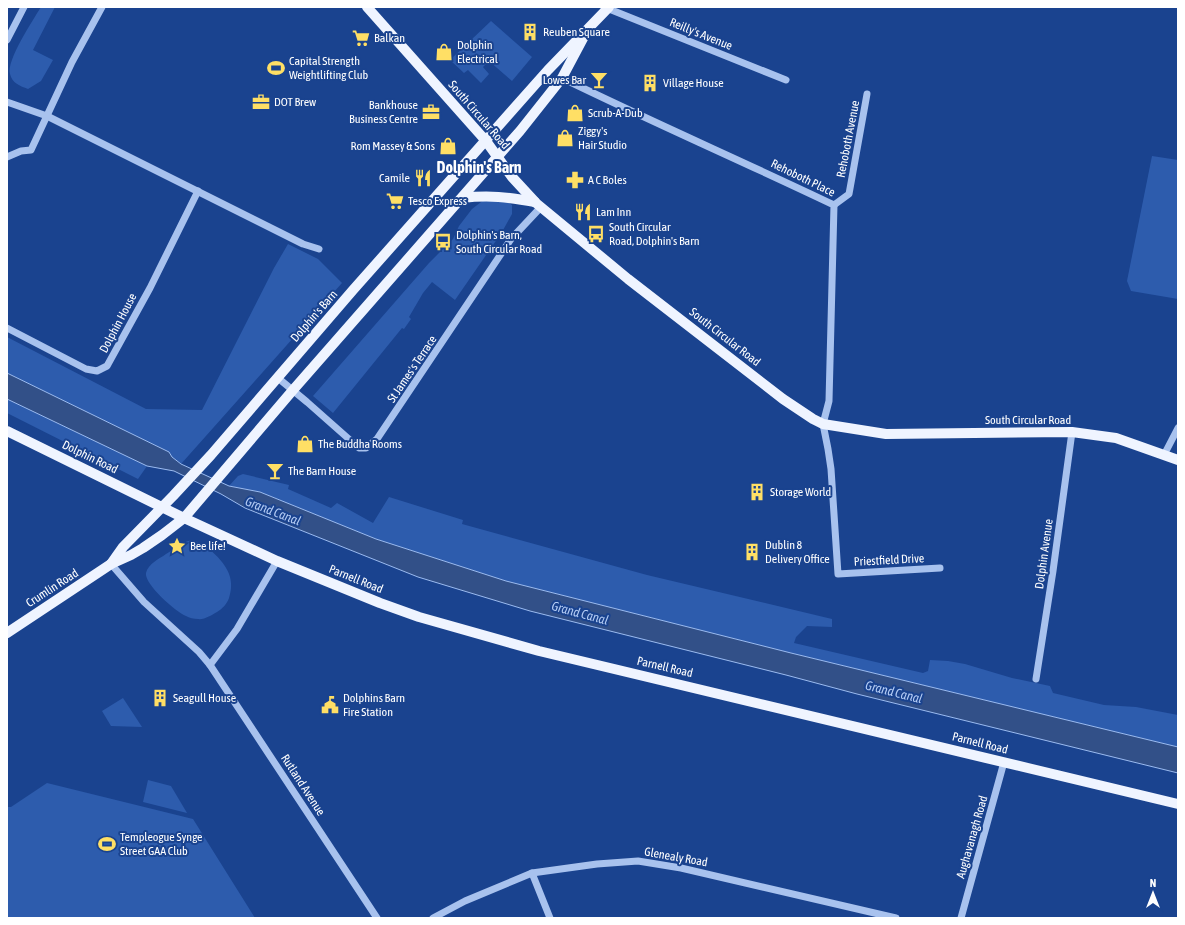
<svg xmlns="http://www.w3.org/2000/svg" width="1185" height="925" font-family="'Asap Condensed',sans-serif">
	<rect width="100%" height="100%" fill="#1a438f"/>
	<g fill="#2d5cad">
		<path d="M 41,7 L 55,7 L 33,50 L 53,60 L 41,81 L 28,89 C 20,86 12,83 10,74 C 6,61 33,20 41,7 Z"/>
		<path d="M 491,21 L 532,57 L 512,81 L 489,61 L 483,67 L 489,74 L 481,83 L 468,70 L 464,73 L 450,60 Z"/>
		<path d="M 1152,156 L 1178,160 L 1178,299 L 1131,291 L 1127,281 Z"/>
		<path d="M 485,199 L 503,199 L 512,205 L 512,214 L 502,232 L 455,300 L 432,282 L 423,293 L 409,317 L 411,319 L 404,329 L 402,328 L 333,413 L 313,396 L 429,263 L 453,239 L 459,226 L 472,209 Z"/>
		<path d="M 288,244 L 318,259 L 342,283 L 181,464 L 172,457 L 169,452 L 7,373 L 7,337 L 146,409 L 202,410 L 274,268 Z"/>
		<path d="M 7,399 L 147,466 L 138,479 L 7,413 Z"/>
		<path d="M 243,474 L 289,485 L 288,489 L 331,508 L 337,503 L 373,523 L 389,497 L 463,520 L 462,524 L 647,575 L 832,619 L 832,627 L 807,626 L 796,637 L 794,643 L 923,673 L 928,671 L 930,660 L 948,661 L 965,664 L 1012,678 L 1050,686 L 1053,693 L 1104,705 L 1136,707 L 1178,715 L 1178,747 L 791,653 L 506,581 L 376,539 L 260,492 L 229,486 L 238,476 Z"/>
		<path d="M 192,540 C 206,543 227,563 230,577 C 232,585 231,591 229,598 C 227,604 222,609 217,612 C 212,615 204,620 198,619 C 194,619 189,618 186,616 C 176,612 144,584 146,573 C 148,564 159,559 166,554 C 175,549 182,542 192,540 Z"/>
		<path d="M 123,698 L 142,727 L 111,726 L 102,711 Z"/>
		<path d="M 148,780 L 171,786 L 187,813 L 143,802 Z"/>
		<path d="M 47,783 L 193,819 L 255,918 L 7,918 L 7,807 L 11,807 Z"/>
	</g>
	<path fill="#325088" stroke="#9bbbf0" d="M 7,373 L 169,452 L 172,457 L 181,464 L 229,486 L 260,492 L 376,539 L 506,581 L 791,653 L 1178,747 L 1178,773 L 857,694 L 786,675 L 530,611 L 418,577 L 245,508 L 221,494 L 174,471 L 147,466 L 7,399 Z"/>
	<g fill="none" stroke-linecap="round" stroke-linejoin="round">
		<g stroke="#a8c2ee" stroke-width="7">
			<path d="M 604,7 L 786,80"/>
			<path d="M 7,40 L 24,7"/>
			<path d="M 562,78 C 652,122 744,162 834,205 L 829,401 L 823,424 L 828,449 L 831,469 L 838,574 L 940,568"/>
			<path d="M 7,102 L 47,116 L 303,244 L 319,249"/>
			<path d="M 7,157 L 21,151 L 31,150 L 72,62 L 102,7"/>
			<path d="M 834,205 L 849,194 L 867,94"/>
			<path d="M 7,328 L 86,369 L 97,371 L 107,366 L 150,288 L 198,191"/>
			<path d="M 278,378 L 307,402 L 359,448 L 366,448 L 377,439 L 511,239 L 541,207"/>
			<path d="M 1164,455 L 1178,428"/>
			<path d="M 111,564 L 144,602 L 199,652 L 210,665 L 377,918"/>
			<path d="M 210,665 L 237,629 L 277,561"/>
			<path d="M 1036,679 L 1053,571 L 1072,432"/>
			<path d="M 532,873 L 550,918"/>
			<path d="M 433,918 L 465,901 L 532,873 L 597,864 L 638,861 L 681,868 L 896,918"/>
			<path d="M 961,918 L 1004,762"/>
		</g>
		<g stroke="#eff4ff" stroke-width="10">
			<path d="M 367,7 L 486,141 L 512,177 L 536,203 L 628,279 L 783,399 L 813,419 L 823,424 L 886,434 L 1072,432 L 1116,438 L 1178,460"/>
			<path d="M 462,198 C 489,195 508,197 535,202"/>
			<path d="M 7,431 L 184,518 L 277,561 L 380,603 L 419,617 L 539,651 L 1178,804"/>
			<path d="M 111,564 L 123,547 L 173,496 L 211,455 L 353,290 L 548,70 L 609,7"/>
			<path d="M 7,633 L 111,564 L 131,555 L 143,548 L 162,535 L 184,518 L 293,390 L 520,131 L 562,78 L 587,31"/>
		</g>
	</g>
	<defs>
		<g id="building-bare" transform="scale(1.38)"><path d="M-4-6H4V6H1V3H-1V6H-4ZM-2.5-4.3h1.7v1.8h-1.7ZM.8-4.3h1.7v1.8H.8ZM-2.5-1h1.7V.8h-1.7ZM.8-1h1.7V.8H.8Z" fill="#ffdf65" stroke="#1a438f" stroke-width="2.5" paint-order="stroke"/></g>
		<g id="supermarket-bare" transform="scale(1.38)"><path d="M-6-5.5h2.5l.6 2H6L4.5 2H-2.5L-4.4-4H-6ZM-1.5 3.2a1.3 1.3 0 1 0 .1 0ZM3 3.2a1.3 1.3 0 1 0 .1 0Z" fill="#ffdf65" stroke="#1a438f" stroke-width="2.5" paint-order="stroke"/></g>
		<g id="shop-bare" transform="scale(1.38)"><path d="M-5-2.5h2.3a2.7 3.5 0 0 1 5.4 0H5L5.5 6h-11ZM-1.5-2.5h3a1.5 2.3 0 0 0-3 0Z" fill="#ffdf65" stroke="#1a438f" stroke-width="2.5" paint-order="stroke"/></g>
		<g id="stadium-bare" transform="scale(1.38)"><path d="M0-5a6.5 5 0 1 0 0 10a6.5 5 0 1 0 0-10ZM-3.5-1.8h7v3.6h-7Z" fill="#ffdf65" stroke="#1a438f" stroke-width="2.5" paint-order="stroke"/></g>
		<g id="bar-bare" transform="scale(1.38)"><path d="M-6-5H6L.8 .8V4.5H3.5V6h-7V4.5H-.8V.8Z" fill="#ffdf65" stroke="#1a438f" stroke-width="2.5" paint-order="stroke"/></g>
		<g id="office-bare" transform="scale(1.38)"><path d="M-6-3h4V-5.5h4V-3h4V5H-6ZM-1-4.5V-3h2v-1.5ZM-6 0V1H6V0Z" fill="#ffdf65" stroke="#1a438f" stroke-width="2.5" paint-order="stroke"/></g>
		<g id="restaurant-bare" transform="scale(1.38)"><path d="M-5-6h1v4h1v-4h1v4h1v-4h1v5L-1.5 .5V6h-2V.5L-5-1ZM5-6V6H3V1.5H1.5Q1.5-4 5-6Z" fill="#ffdf65" stroke="#1a438f" stroke-width="2.5" paint-order="stroke"/></g>
		<g id="pharmacy-bare" transform="scale(1.38)"><path d="M-2-6h4v4h4v4h-4v4h-4v-4h-4v-4h4Z" fill="#ffdf65" stroke="#1a438f" stroke-width="2.5" paint-order="stroke"/></g>
		<g id="bus-bare" transform="scale(1.38)"><path d="M-5-6H5V4H4V6H2V4H-2V6H-4V4H-5ZM-3.5-4V0h7V-4ZM-3.5 1.2v1.5H-2V1.2ZM2 1.2v1.5H3.5V1.2Z" fill="#ffdf65" stroke="#1a438f" stroke-width="2.5" paint-order="stroke"/></g>
		<g id="sight-bare" transform="scale(1.38)"><path d="M0-6L1.8-2.2L6-1.7L2.9 1.2L3.7 5.4L0 3.3L-3.7 5.4L-2.9 1.2L-6-1.7L-1.8-2.2Z" fill="#ffdf65" stroke="#1a438f" stroke-width="2.5" paint-order="stroke"/></g>
		<g id="civic-bare" transform="scale(1.38)"><path d="M-.6-6.5H3V-4.5H.6V-3L4-1V1h2V6H-6V1h2V-1L-.6-3ZM-1.2 2.5V6h2.4V2.5Z" fill="#ffdf65" stroke="#1a438f" stroke-width="2.5" paint-order="stroke"/></g>
	</defs>
	<g fill-rule="evenodd">
		<use href="#building-bare" x="530" y="32"/>
		<use href="#supermarket-bare" x="361" y="38"/>
		<use href="#shop-bare" x="444" y="52"/>
		<use href="#stadium-bare" x="276" y="68"/>
		<use href="#bar-bare" x="599" y="80"/>
		<use href="#building-bare" x="650" y="83"/>
		<use href="#office-bare" x="261" y="102"/>
		<use href="#office-bare" x="431" y="112"/>
		<use href="#shop-bare" x="575" y="113"/>
		<use href="#shop-bare" x="565" y="138"/>
		<use href="#shop-bare" x="448" y="146"/>
		<use href="#restaurant-bare" x="423" y="178"/>
		<use href="#pharmacy-bare" x="575" y="180"/>
		<use href="#supermarket-bare" x="395" y="201"/>
		<use href="#restaurant-bare" x="583" y="212"/>
		<use href="#bus-bare" x="596" y="234"/>
		<use href="#bus-bare" x="443" y="242"/>
		<use href="#shop-bare" x="305" y="444"/>
		<use href="#bar-bare" x="275" y="471"/>
		<use href="#building-bare" x="757" y="492"/>
		<use href="#sight-bare" x="177" y="546"/>
		<use href="#building-bare" x="752" y="552"/>
		<use href="#building-bare" x="160" y="698"/>
		<use href="#civic-bare" x="330" y="705"/>
		<use href="#stadium-bare" x="107" y="844"/>
	</g>
	<g text-anchor="middle" dominant-baseline="central" stroke-width="4" stroke-linejoin="round" paint-order="stroke">
		<g font-size="12" fill="#fff" stroke="#1a438f" text-anchor="start">
			<text x="543" y="32">Reuben Square</text>
			<text x="374" y="38">Balkan</text>
			<text x="457" y="45">Dolphin<tspan x="457" dy="14">Electrical</tspan></text>
			<text x="289" y="61">Capital Strength<tspan x="289" dy="14">Weightlifting Club</tspan></text>
			<text x="586" y="80" text-anchor="end">Lowes Bar</text>
			<text x="663" y="83">Village House</text>
			<text x="274" y="102">DOT Brew</text>
			<text x="418" y="105" text-anchor="end">Bankhouse<tspan x="418" dy="14">Business Centre</tspan></text>
			<text x="588" y="113">Scrub-A-Dub</text>
			<text x="578" y="131">Ziggy's<tspan x="578" dy="14">Hair Studio</tspan></text>
			<text x="435" y="146" text-anchor="end">Rom Massey &amp; Sons</text>
			<text x="410" y="178" text-anchor="end">Camile</text>
			<text x="588" y="180">A C Boles</text>
			<text x="408" y="201">Tesco Express</text>
			<text x="596" y="212">Lam Inn</text>
			<text x="609" y="227">South Circular<tspan x="609" dy="14">Road, Dolphin's Barn</tspan></text>
			<text x="456" y="235">Dolphin's Barn,<tspan x="456" dy="14">South Circular Road</tspan></text>
			<text x="318" y="444">The Buddha Rooms</text>
			<text x="288" y="471">The Barn House</text>
			<text x="770" y="492">Storage World</text>
			<text x="765" y="545">Dublin 8<tspan x="765" dy="14">Delivery Office</tspan></text>
			<text x="190" y="546">Bee life!</text>
			<text x="173" y="698">Seagull House</text>
			<text x="343" y="698">Dolphins Barn<tspan x="343" dy="14">Fire Station</tspan></text>
			<text x="120" y="837">Templeogue Synge<tspan x="120" dy="14">Street GAA Club</tspan></text>
		</g>
		<g font-size="12" fill="#fff" stroke="#1a438f">
			<text transform="translate(701 34) rotate(22)">Reilly's Avenue</text>
			<text transform="translate(479 115) rotate(49)">South Circular Road</text>
			<text transform="translate(848 139) rotate(-79)">Rehoboth Avenue</text>
			<text transform="translate(803 178) rotate(26)">Rehoboth Place</text>
			<text transform="translate(314 316) rotate(-49)">Dolphin's Barn</text>
			<text transform="translate(118 323) rotate(-62)">Dolphin House</text>
			<text transform="translate(725 337) rotate(38)">South Circular Road</text>
			<text transform="translate(412 369) rotate(-56)">St James's Terrace</text>
			<text x="1028" y="420">South Circular Road</text>
			<text transform="translate(90 457) rotate(26)">Dolphin Road</text>
			<text transform="translate(1044 554) rotate(-82)">Dolphin Avenue</text>
			<text transform="translate(889 560) rotate(-3)">Priestfield Drive</text>
			<text transform="translate(356 579) rotate(22)">Parnell Road</text>
			<text transform="translate(52 588) rotate(-33)">Crumlin Road</text>
			<text transform="translate(665 667) rotate(13)">Parnell Road</text>
			<text transform="translate(980 743) rotate(14)">Parnell Road</text>
			<text transform="translate(303 785) rotate(57)">Rutland Avenue</text>
			<text transform="translate(972 837) rotate(-74)">Aughavanagh Road</text>
			<text transform="translate(676 857) rotate(10)">Glenealy Road</text>
		</g>
		<g font-size="13" font-style="italic" fill="#b4ccf5" stroke="#1a438f">
			<text transform="translate(273 511) rotate(21)">Grand Canal</text>
			<text transform="translate(580 613) rotate(15)">Grand Canal</text>
			<text transform="translate(894 692) rotate(14)">Grand Canal</text>
		</g>
		<g font-size="16" font-weight="bold" fill="#fff" stroke="#1a438f">
			<text x="479" y="167">Dolphin's Barn</text>
		</g>
	</g>
	<rect width="1185" height="925" fill="none" stroke="#ffffff" stroke-width="16"/>
	<g transform="translate(1153 893)" stroke="#1a438f" stroke-width="3" paint-order="stroke">
	<path d="M0-3L7 15L0 10L-7 15Z" fill="#ffffff"/>
	<text y="-6" font-size="11" font-weight="bold" text-anchor="middle" fill="#ffffff">N</text>
	</g>
</svg>
